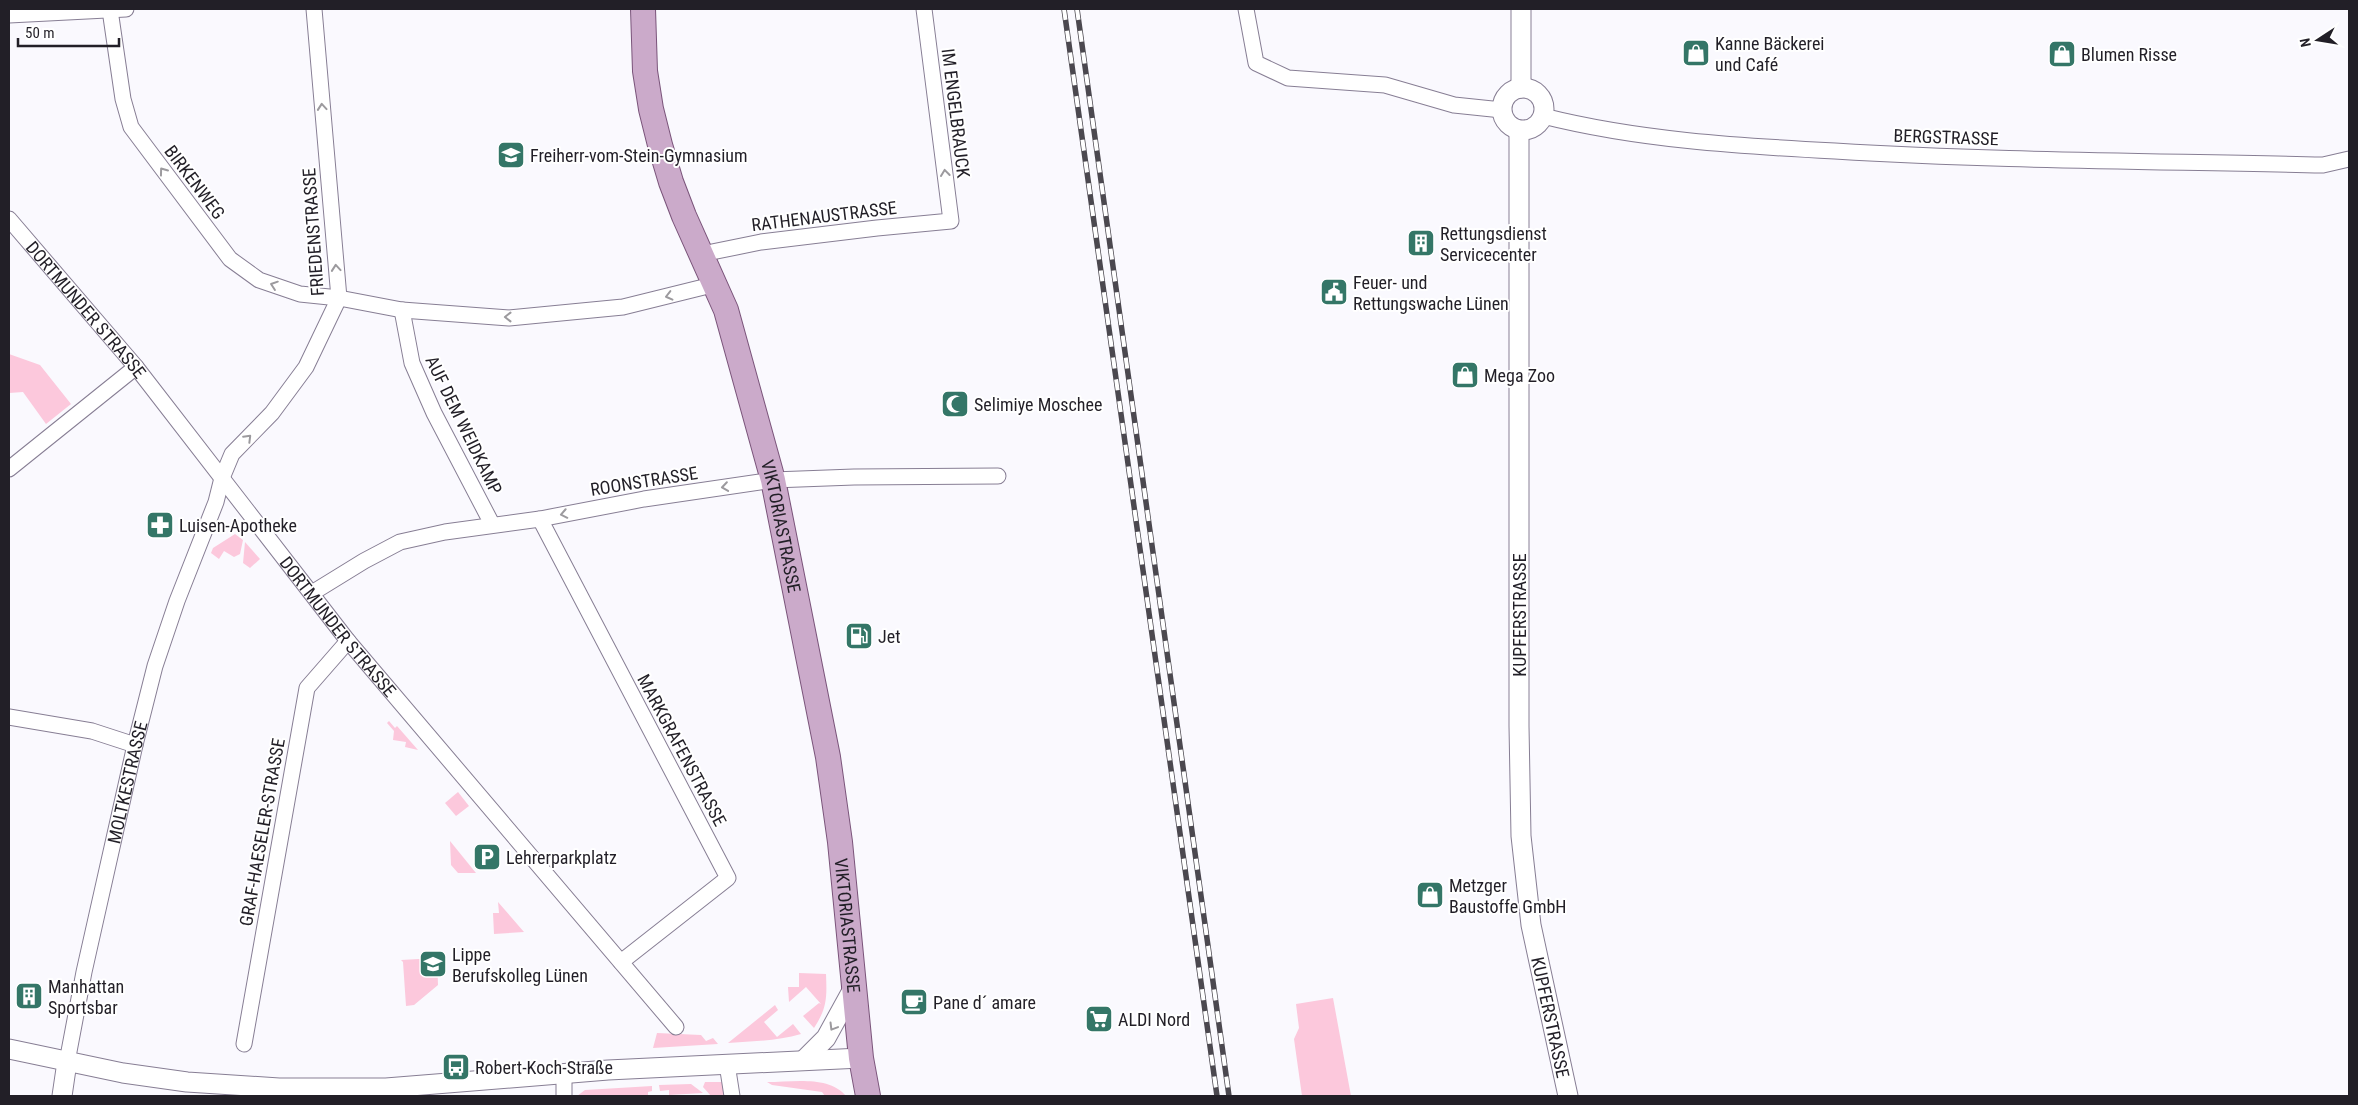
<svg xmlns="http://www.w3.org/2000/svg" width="2358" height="1105" font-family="'Roboto Condensed',sans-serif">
	<rect width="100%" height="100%" fill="#faf9fe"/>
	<g fill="#fcc8dc">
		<path d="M 9,354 L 40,365 L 71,404 L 46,424 L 23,392 L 9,393 Z"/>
		<path d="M 235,534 L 243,540 L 240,554 L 234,557 L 224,551 L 219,559 L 211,553 L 213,548 Z"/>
		<path d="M 245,542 L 260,559 L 250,568 L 243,563 Z"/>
		<path d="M 389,721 L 395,728 L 397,726 L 418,750 L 405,747 L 406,742 L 393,740 L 394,731 L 387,723 Z"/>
		<path d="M 458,792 L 469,806 L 456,816 L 445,803 Z"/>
		<path d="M 450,841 L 476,873 L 458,873 L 451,865 Z"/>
		<path d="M 498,902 L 524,932 L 494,934 L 493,913 L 499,913 Z"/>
		<path d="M 437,958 L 438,985 L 414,1005 L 406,1006 L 403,962 L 401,960 Z"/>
		<path d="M 799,973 L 826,974 C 827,998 827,1008 814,1028 L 803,1016 L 819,1003 L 821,1004 L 806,987 L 789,1002 L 788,987 L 799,987 Z"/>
		<path d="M 1333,998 L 1351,1096 L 1302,1096 L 1294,1039 L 1299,1028 L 1296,1004 Z"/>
		<path d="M 775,1005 L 778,1010 L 764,1022 L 777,1037 L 793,1024 L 801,1034 C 778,1041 753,1041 728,1043 Z"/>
		<path d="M 657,1033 L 701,1035 L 706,1041 L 713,1038 L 718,1044 L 653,1048 Z"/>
		<path d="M 705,1082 L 725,1082 L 725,1096 L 711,1096 L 703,1087 Z"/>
		<path d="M 767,1082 C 792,1082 829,1075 846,1096 L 825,1096 L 822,1092 L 772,1085 Z"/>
		<path d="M 691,1084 L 703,1093 L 669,1095 L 669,1090 L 660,1091 L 659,1085 Z"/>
		<path d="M 652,1086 L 652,1091 L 648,1092 L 648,1096 L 577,1096 L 585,1090 Z"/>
	</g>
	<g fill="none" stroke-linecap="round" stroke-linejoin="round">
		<g stroke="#877e94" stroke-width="17">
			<g id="minor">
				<path d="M 1246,9 L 1256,63 L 1288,78 L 1385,85 L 1454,105 L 1502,110"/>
				<path d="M 110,10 L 123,99 L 131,127 L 230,259 L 259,280 L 300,294 L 339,298 L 402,310 L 509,318 L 623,307 L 716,284"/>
				<path d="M 9,15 L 126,9"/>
				<path d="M 1543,116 C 1638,140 1738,146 1835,151 C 1997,161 2160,161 2323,165 L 2349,159"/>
				<path id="s1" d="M 9,219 L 136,367 L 348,641 L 676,1027"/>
				<path d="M 702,254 L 761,242 L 877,228 L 951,221 L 924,9"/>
				<path d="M 402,310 L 412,363 L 434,413 L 492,524"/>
				<path d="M 9,469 L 136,367"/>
				<path d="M 540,519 L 728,878 L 621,962"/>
				<path d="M 312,593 L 364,561 L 400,542 L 445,532 L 540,519 L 644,499 L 773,480 L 854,477 L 998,476"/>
				<path d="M 9,717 L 92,731 L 135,745"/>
				<path d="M 244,1044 L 307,688 L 348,641"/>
				<path id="s2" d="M 67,1062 L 84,972 L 135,745 L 155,666 L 177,601 L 216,502 L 222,478 L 232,454 L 272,413 L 306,367 L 339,298 L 314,9"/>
				<path d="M 727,1064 L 732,1096"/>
				<path d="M 564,1096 L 564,1073"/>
			</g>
		</g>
		<g stroke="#877e94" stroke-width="21">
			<g id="tertiary">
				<path d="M 1521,9 L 1521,88"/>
				<circle cx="1523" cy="109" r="21"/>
				<path id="s3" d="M 1519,130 L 1519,726 L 1521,836 L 1531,925 L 1568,1096"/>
				<path d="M 9,1049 L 123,1073 L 187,1082 L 279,1088 L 386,1088 L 608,1070 L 861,1058"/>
				<path d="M 804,1060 L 826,1038 L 854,987"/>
				<path d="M 62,1096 L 67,1062"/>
			</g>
		</g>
		<g stroke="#7a547a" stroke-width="26">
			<g id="primary">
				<path id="s4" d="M 643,9 L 645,71 L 651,109 L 660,145 L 671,182 L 684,216 L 726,310 L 773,480 L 828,757 L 840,842 L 861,1058 L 868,1096"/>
			</g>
		</g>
		<use href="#minor" stroke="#fff" stroke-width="15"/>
		<use href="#tertiary" stroke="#fff" stroke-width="19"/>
		<use href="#primary" stroke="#cbaaca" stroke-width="24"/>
		<g stroke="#4b484f" stroke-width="5.5">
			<g id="rail">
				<path d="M 1064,9 L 1217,1096"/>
				<path d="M 1077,9 L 1229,1096"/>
			</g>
		</g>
		<use href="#rail" stroke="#fff" stroke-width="4" stroke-dasharray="11" stroke-linecap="butt"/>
	</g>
	<defs><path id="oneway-chevron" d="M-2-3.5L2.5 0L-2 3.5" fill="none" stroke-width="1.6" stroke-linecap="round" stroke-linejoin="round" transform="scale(1.25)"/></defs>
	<g stroke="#9c9a9e">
		<use href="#oneway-chevron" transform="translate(322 107) rotate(-95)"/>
		<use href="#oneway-chevron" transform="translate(163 171) rotate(-126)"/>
		<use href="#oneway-chevron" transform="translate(945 173) rotate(-97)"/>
		<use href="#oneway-chevron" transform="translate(336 268) rotate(-95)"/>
		<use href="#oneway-chevron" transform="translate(274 285) rotate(-161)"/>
		<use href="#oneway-chevron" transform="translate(669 296) rotate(166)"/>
		<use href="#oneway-chevron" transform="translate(508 317) rotate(180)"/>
		<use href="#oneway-chevron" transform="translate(248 438) rotate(-45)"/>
		<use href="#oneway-chevron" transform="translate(725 487) rotate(172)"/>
		<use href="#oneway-chevron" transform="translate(564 514) rotate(169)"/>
		<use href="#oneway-chevron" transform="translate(833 1027) rotate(121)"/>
	</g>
	<defs>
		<g id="shop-square" transform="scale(1.4375)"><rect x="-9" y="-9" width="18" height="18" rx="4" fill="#347667" stroke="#fff"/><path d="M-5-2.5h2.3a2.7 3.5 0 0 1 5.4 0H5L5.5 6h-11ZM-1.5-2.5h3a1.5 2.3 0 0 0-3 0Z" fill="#fff"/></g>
		<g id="school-square" transform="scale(1.4375)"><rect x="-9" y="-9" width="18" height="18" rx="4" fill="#347667" stroke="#fff"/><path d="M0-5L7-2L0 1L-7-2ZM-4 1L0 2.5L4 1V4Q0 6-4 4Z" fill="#fff"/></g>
		<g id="building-square" transform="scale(1.4375)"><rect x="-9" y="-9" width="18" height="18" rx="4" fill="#347667" stroke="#fff"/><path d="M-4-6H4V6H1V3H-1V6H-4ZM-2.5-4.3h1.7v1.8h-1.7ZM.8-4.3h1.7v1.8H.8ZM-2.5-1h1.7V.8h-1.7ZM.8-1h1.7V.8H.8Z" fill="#fff"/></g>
		<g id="civic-square" transform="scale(1.4375)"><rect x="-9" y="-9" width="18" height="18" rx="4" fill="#347667" stroke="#fff"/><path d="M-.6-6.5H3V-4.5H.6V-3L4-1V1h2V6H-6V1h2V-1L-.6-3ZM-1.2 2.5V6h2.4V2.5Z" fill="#fff"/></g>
		<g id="mosque-square" transform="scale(1.4375)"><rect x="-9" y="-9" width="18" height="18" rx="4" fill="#347667" stroke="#fff"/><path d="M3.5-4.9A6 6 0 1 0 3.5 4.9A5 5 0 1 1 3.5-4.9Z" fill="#fff"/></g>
		<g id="pharmacy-square" transform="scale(1.4375)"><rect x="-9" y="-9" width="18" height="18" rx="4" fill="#347667" stroke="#fff"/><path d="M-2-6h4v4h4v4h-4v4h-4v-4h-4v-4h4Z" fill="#fff"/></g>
		<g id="fuel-square" transform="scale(1.4375)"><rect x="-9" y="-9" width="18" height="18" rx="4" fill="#347667" stroke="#fff"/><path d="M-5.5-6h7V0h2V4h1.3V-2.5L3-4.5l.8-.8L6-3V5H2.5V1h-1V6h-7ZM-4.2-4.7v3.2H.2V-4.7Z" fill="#fff"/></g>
		<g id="parking-square" transform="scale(1.4375)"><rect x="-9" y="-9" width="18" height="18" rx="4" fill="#347667" stroke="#fff"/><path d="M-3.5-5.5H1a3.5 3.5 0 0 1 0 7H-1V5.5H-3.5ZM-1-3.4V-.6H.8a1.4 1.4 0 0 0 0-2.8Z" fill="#fff"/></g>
		<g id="cafe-square" transform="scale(1.4375)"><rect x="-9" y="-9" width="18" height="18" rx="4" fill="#347667" stroke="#fff"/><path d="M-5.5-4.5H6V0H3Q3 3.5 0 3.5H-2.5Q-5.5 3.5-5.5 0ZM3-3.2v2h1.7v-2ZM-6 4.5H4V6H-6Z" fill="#fff"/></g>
		<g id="supermarket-square" transform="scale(1.4375)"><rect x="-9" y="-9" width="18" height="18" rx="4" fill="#347667" stroke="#fff"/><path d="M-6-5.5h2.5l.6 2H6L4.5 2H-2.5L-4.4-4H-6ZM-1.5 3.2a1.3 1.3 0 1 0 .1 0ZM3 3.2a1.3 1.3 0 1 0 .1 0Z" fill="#fff"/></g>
		<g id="bus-square" transform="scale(1.4375)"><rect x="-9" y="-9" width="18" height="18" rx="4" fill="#347667" stroke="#fff"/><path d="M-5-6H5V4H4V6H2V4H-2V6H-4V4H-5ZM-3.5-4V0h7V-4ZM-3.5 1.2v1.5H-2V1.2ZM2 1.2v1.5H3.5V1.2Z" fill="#fff"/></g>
	</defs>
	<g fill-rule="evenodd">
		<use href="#shop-square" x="1696" y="53"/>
		<use href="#shop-square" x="2062" y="54"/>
		<use href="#school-square" x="511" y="155"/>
		<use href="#building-square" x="1421" y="243"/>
		<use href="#civic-square" x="1334" y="292"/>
		<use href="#shop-square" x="1465" y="375"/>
		<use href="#mosque-square" x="955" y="404"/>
		<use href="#pharmacy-square" x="160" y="525"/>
		<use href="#fuel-square" x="859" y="636"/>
		<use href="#parking-square" x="487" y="857"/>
		<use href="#shop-square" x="1430" y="895"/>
		<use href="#school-square" x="433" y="964"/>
		<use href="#building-square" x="29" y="996"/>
		<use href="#cafe-square" x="914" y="1002"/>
		<use href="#supermarket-square" x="1099" y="1019"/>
		<use href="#bus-square" x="456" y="1067"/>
	</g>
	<g text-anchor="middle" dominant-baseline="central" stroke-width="4" stroke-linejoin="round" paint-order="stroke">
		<g font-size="18" fill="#221f27" stroke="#fff" text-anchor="start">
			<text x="1715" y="43">Kanne Bäckerei<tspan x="1715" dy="21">und Café</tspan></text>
			<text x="2081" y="54">Blumen Risse</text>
			<text x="530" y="155">Freiherr-vom-Stein-Gymnasium</text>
			<text x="1440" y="233">Rettungsdienst<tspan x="1440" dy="21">Servicecenter</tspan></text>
			<text x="1353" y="282">Feuer- und<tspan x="1353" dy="21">Rettungswache Lünen</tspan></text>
			<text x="1484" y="375">Mega Zoo</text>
			<text x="974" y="404">Selimiye Moschee</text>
			<text x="179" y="525">Luisen-Apotheke</text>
			<text x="878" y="636">Jet</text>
			<text x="506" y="857">Lehrerparkplatz</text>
			<text x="1449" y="885">Metzger<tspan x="1449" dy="21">Baustoffe GmbH</tspan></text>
			<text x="452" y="954">Lippe<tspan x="452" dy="21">Berufskolleg Lünen</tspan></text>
			<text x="48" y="986">Manhattan<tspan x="48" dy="21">Sportsbar</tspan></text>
			<text x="933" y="1002">Pane d´ amare</text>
			<text x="1118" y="1019">ALDI Nord</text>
			<text x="475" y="1067">Robert-Koch-Straße</text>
		</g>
		<g font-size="18" fill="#221f27" stroke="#fff">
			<text transform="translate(956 113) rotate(83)">IM ENGELBRAUCK</text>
			<text transform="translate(1946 137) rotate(2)">BERGSTRASSE</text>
			<text transform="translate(195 182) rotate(53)">BIRKENWEG</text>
			<text transform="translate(824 216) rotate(-7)">RATHENAUSTRASSE</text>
			<text transform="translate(313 232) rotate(-94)">FRIEDENSTRASSE</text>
			<text stroke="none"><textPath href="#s1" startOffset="119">DORTMUNDER STRASSE</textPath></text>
			<text transform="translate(464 425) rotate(64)">AUF DEM WEIDKAMP</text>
			<text transform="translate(644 481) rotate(-9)">ROONSTRASSE</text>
			<text stroke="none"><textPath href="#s4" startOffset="539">VIKTORIASTRASSE</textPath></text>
			<text transform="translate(1519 615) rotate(-90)">KUPFERSTRASSE</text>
			<text stroke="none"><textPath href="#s1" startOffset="524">DORTMUNDER STRASSE</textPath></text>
			<text transform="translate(682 750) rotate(62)">MARKGRAFENSTRASSE</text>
			<text stroke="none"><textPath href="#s2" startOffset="286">MOLTKESTRASSE</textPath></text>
			<text transform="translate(262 832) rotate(-80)">GRAF-HAESELER-STRASSE</text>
			<text stroke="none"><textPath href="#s4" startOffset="944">VIKTORIASTRASSE</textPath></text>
			<text stroke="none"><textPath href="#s3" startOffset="890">KUPFERSTRASSE</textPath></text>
		</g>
	</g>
	<rect width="2358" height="1105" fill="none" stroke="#221f27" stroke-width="20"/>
	<g transform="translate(2318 40) rotate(258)" stroke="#ffffff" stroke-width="4" paint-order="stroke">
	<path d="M0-4L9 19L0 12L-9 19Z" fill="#221f27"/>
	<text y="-8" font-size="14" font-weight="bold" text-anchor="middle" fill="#221f27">N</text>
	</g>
	<path d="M18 38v8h101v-8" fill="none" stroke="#221f27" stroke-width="2.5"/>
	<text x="25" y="38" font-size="15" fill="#221f27" stroke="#ffffff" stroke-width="4" paint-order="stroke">50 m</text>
</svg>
